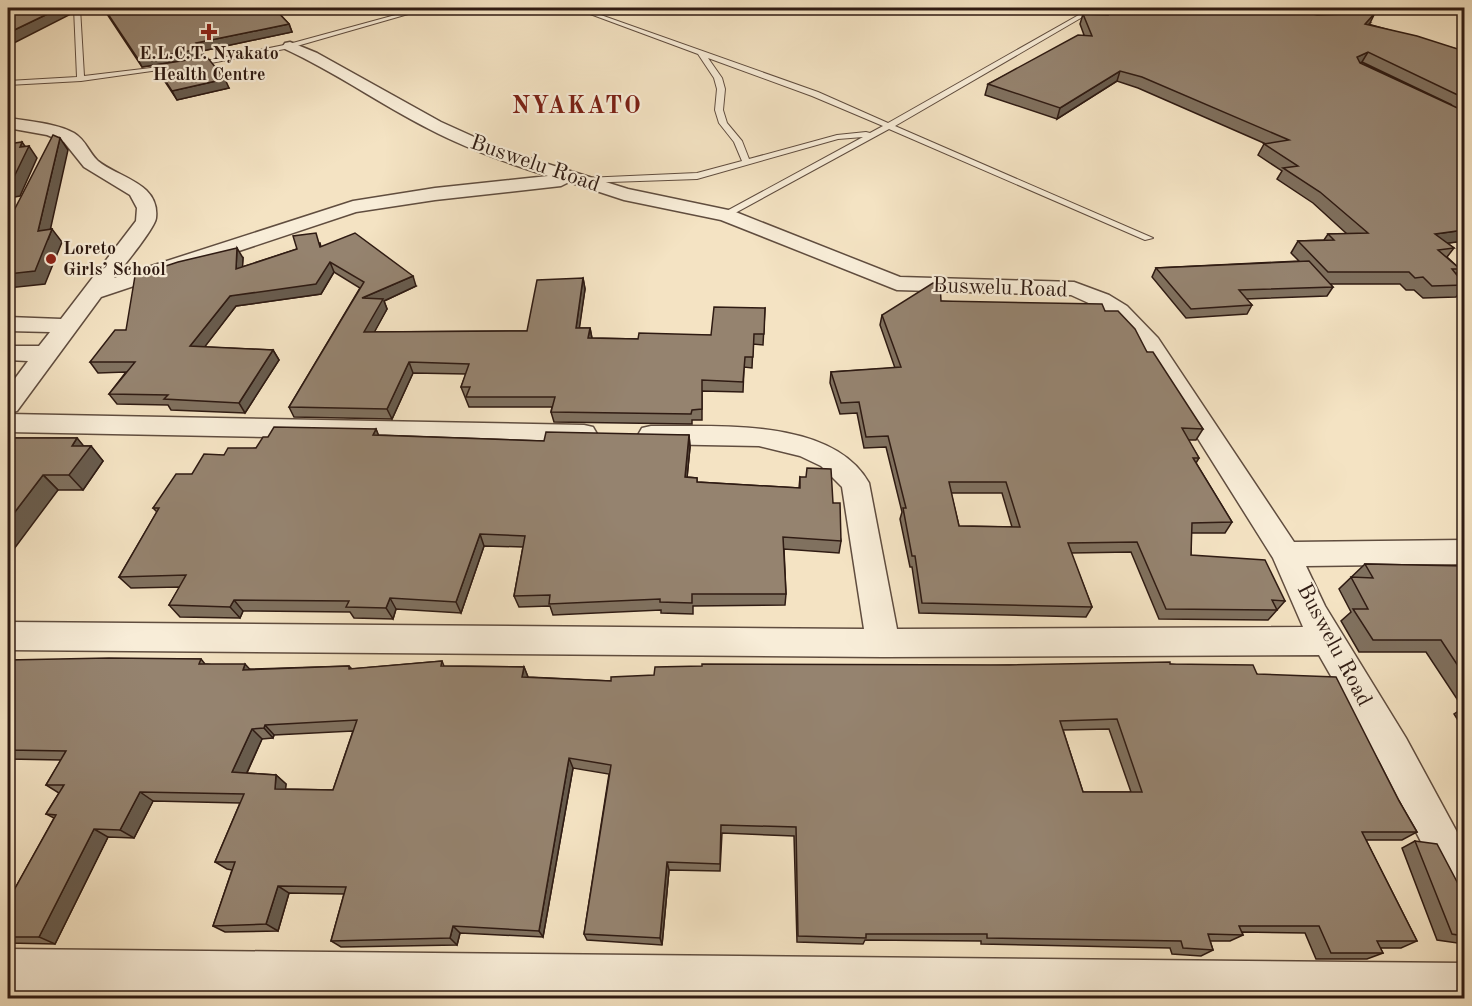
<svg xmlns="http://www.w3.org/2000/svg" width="1472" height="1006" font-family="'Old Standard TT',serif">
	<rect width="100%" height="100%" fill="#f4e3c3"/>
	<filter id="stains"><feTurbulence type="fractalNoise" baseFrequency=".00333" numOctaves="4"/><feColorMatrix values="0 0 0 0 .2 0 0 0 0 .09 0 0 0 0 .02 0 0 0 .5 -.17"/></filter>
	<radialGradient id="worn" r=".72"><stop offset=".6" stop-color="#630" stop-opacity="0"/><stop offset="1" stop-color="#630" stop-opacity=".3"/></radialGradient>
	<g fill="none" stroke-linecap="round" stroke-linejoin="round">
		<g stroke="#604d3f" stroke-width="2">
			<g id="lane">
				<path d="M 74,8 L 80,8 L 84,76 L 176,65 L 180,67 L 81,81 L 8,85 L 8,81 L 77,77 Z"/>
				<path d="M 421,8 L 429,8 L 290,48 L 195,66 L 191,64 L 289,44 Z"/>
				<path d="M 574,8 L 581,8 L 818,92 L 888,123 L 1091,8 L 1098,8 L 895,126 L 1153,238 L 1145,240 L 889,129 L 726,218 L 723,217 L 723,213 L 863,137 L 838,139 L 697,179 L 582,183 L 582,179 L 585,178 L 697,173 L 742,161 L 734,142 L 719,123 L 715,110 L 717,89 L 714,78 L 698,54 ZM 708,58 L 812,96 L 883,126 L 870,133 L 866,132 L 837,135 L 749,159 L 742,141 L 727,123 L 723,110 L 725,89 L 722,78 Z"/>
			</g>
		</g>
		<g stroke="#604d3f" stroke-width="3">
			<g id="street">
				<path d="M 290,42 L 317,53 L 441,122 L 503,150 L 628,189 L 733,211 L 900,277 L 1074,282 L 1109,295 L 1127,306 L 1158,338 L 1294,542 L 1464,540 L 1464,564 L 1306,566 L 1325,606 L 1406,738 L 1464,845 L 1464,904 L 1450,898 L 1380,762 L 1319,655 L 883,657 L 8,650 L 8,622 L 864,629 L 842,487 L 821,466 L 800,456 L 759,446 L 651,444 L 642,442 L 638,435 L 642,428 L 651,426 C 716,427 832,417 869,483 L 897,629 L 1303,627 L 1273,558 L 1141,348 L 1111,316 L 1093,305 L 1071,295 L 897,290 L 721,220 L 624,200 L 569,182 L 561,186 L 435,200 L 356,212 L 101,297 L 17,411 L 8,413 L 8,388 L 28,361 L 8,360 L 8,346 L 39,346 L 50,332 L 8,331 L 8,317 L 61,319 L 136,221 L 137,208 L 130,195 L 84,167 L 64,142 L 47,135 L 8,128 L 8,118 C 29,121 55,123 74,133 C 86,140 89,153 98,161 C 119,178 160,183 156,218 C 155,228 123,267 114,278 L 353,201 L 435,188 L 548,176 C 507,163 467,149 429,129 C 380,104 335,72 285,49 L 283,46 L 285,43 Z"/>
				<path d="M 8,414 L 584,425 L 593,427 L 597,434 L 593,441 L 584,443 L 8,432 Z"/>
				<path d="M 8,949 L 1464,963 L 1464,998 L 679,998 L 8,991 Z"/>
			</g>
		</g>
		<use href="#lane" fill="#f8edd8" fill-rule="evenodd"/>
		<use href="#street" fill="#f8edd8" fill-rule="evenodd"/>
	</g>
	<g fill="#80715f" stroke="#2f1b13" stroke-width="1.5" fill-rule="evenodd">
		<path d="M 103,8 L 274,8 L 289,24 L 292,32 L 202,51 L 205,57 L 229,88 L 177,100 L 160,74 L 155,65 L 165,64 L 142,67 Z"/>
		<path d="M 1117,8 L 1288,8 L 1317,15 L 1370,23 L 1368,24 L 1464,51 L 1464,241 L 1447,243 L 1454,248 L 1447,257 L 1460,269 L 1456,274 L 1464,284 L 1464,287 L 1456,297 L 1423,298 L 1414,290 L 1406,290 L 1400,284 L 1330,284 L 1333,287 L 1327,296 L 1246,299 L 1252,305 L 1247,314 L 1186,318 L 1152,277 L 1156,268 L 1299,261 L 1291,253 L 1298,241 L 1324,240 L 1328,234 L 1347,234 L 1313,203 L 1277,179 L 1282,171 L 1258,155 L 1264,144 L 1266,144 L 1138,88 L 1117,81 L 1057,119 L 985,95 L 988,84 L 1084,35 L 1080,24 L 1083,14 L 1104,15 L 1106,9 L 1116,10 ZM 1362,62 L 1452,105 L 1360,63 Z"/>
		<path d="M 320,243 L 321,247 L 416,286 L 384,301 L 387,309 L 374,332 L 527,331 L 583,278 L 585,289 L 579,328 L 590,328 L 592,338 L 638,339 L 711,335 L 765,308 L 763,345 L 753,344 L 752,368 L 744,367 L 743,392 L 702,391 L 702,420 L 692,420 L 692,424 L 554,422 L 551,412 L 552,407 L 469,407 L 461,387 L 466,374 L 413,373 L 392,419 L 294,417 L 289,407 L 360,288 L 334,272 L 321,294 L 236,306 L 204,347 L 273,350 L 279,360 L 245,413 L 171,410 L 168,405 L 117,404 L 109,394 L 126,372 L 98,373 L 90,362 L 126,330 L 243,258 L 242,267 L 297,249 Z"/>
		<path d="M 941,301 L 1105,311 L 1147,352 L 1203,429 L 1196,440 L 1188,440 L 1199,458 L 1196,463 L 1232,522 L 1225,533 L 1191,533 L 1191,555 L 1285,601 L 1268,620 L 1159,619 L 1131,552 L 1071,553 L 1092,607 L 1086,617 L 919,613 L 912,567 L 910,567 L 900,519 L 902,512 L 886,447 L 864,448 L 857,413 L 840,414 L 830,383 L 831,372 L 895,368 L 880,325 L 882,315 ZM 951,493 L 1002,493 L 1012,527 L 959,526 Z"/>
		<path d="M 376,429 L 378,435 L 544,441 L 689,435 L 690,447 L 687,477 L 697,478 L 697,482 L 799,488 L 800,477 L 833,503 L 841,541 L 839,553 L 784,549 L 786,594 L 785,605 L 693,606 L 693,614 L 661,613 L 661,610 L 553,615 L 550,606 L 519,607 L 514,596 L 523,547 L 484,546 L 461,613 L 396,609 L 393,619 L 354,618 L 350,612 L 243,611 L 240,618 L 180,617 L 169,605 L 180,587 L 131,588 L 119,577 L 157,512 L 153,508 L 192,474 L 224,455 L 256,448 Z"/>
		<path d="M 8,438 L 77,438 L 83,446 L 91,446 L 103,461 L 83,490 L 58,490 Z"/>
		<path d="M 1365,564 L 1464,566 L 1464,730 L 1454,714 L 1463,708 L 1426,652 L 1359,652 L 1341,621 L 1351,612 L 1339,589 Z"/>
		<path d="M 201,659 L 205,664 L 250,669 L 349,666 L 352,669 L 442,661 L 444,666 L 524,667 L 528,677 L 611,681 L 1009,665 L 1170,664 L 1257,674 L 1399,801 L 1417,832 L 1402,840 L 1366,840 L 1417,941 L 1401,948 L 1380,948 L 1383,953 L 1367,959 L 1316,959 L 1305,933 L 1242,932 L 1243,935 L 1230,941 L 1210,941 L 1213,950 L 1201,956 L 1172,954 L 1170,948 L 981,944 L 981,941 L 865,940 L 863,944 L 797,942 L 794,836 L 722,833 L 720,871 L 669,870 L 662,945 L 587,940 L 584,934 L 609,774 L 573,768 L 543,937 L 460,933 L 457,945 L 341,947 L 331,941 L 344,894 L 289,893 L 278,931 L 225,932 L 213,926 L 232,870 L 227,869 L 215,862 L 240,803 L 153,801 L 134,838 L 108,837 L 55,944 L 8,943 L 8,899 L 9,899 L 54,818 L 46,814 L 59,793 L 46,785 L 61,760 L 8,759 L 8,660 ZM 1109,729 L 1131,792 L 1083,792 L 1063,730 ZM 353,731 L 333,790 L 285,789 L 286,784 L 276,775 L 247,773 L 262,739 L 273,738 L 274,735 Z"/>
		<path d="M 1415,841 L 1464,894 L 1464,944 L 1437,940 L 1402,848 Z"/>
	</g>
	<g fill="#685c4e" stroke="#2f1b13" stroke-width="1.5">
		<path d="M 60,8 L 68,8 L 71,14 L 8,46 L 8,33 Z"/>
		<path d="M 1375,13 L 1370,23 L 1360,33 L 1365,24 Z"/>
		<path d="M 289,24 L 292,32 L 202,51 L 205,57 L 142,67 L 138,59 L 196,43 Z"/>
		<path d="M 1368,52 L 1362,62 L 1351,67 L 1357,57 Z"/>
		<path d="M 1120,71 L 1117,81 L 1057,119 L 1060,108 Z"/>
		<path d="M 225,79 L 229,88 L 177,100 L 172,91 Z"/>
		<path d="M 60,138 L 68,150 L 48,240 L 52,229 L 62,242 L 45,284 L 8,288 L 8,274 L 38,231 Z"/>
		<path d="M 22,142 L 27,149 L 29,146 L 37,158 L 20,196 L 8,198 L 8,184 Z"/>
		<path d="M 1464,230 L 1464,241 L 1426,246 L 1435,234 Z"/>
		<path d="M 237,248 L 243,258 L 242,280 L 236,269 Z"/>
		<path d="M 330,262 L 334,272 L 321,294 L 236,306 L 197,357 L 190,346 L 230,296 Z"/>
		<path d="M 413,276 L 416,286 L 384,301 L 387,309 L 369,342 L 364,332 L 362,298 Z"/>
		<path d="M 583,278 L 585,289 L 578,338 L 576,328 Z"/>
		<path d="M 590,328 L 592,339 L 588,338 Z"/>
		<path d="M 273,350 L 279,360 L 245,413 L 239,403 Z"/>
		<path d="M 409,362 L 413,373 L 392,419 L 387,409 Z"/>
		<path d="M 376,429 L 381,441 L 373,435 Z"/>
		<path d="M 689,435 L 690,447 L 686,489 L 685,477 Z"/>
		<path d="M 77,438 L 87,450 L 91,446 L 103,461 L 83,490 L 69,475 L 72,446 Z"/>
		<path d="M 43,475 L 58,490 L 8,557 L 8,521 Z"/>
		<path d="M 480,534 L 484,546 L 461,613 L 456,602 Z"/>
		<path d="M 390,598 L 396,609 L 393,619 L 386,608 Z"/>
		<path d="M 234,600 L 243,611 L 240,618 L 230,607 Z"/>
		<path d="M 245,664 L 255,675 L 243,670 Z"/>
		<path d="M 524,667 L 528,677 L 526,687 L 522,677 Z"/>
		<path d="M 265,725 L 274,735 L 273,738 L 264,728 Z"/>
		<path d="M 252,729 L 262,739 L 243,781 L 232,772 Z"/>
		<path d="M 569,758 L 573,768 L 543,937 L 539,931 Z"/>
		<path d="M 276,775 L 286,784 L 285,798 L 275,789 Z"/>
		<path d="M 140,792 L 153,801 L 134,838 L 120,830 Z"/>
		<path d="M 94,829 L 108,837 L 55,944 L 39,937 Z"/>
		<path d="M 667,862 L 669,870 L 662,945 L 660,938 Z"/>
		<path d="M 278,886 L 289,893 L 278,931 L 266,924 Z"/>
		<path d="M 453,926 L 460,933 L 457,945 L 450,938 Z"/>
	</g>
	<g fill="#95836f" stroke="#2f1b13" stroke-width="1.5" fill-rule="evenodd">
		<path d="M 8,8 L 60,8 L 8,33 Z"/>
		<path d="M 104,8 L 274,8 L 289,24 L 196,43 L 201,49 L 138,59 Z"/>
		<path d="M 1118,8 L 1288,8 L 1317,15 L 1375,13 L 1365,24 L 1417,36 L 1464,51 L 1464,98 L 1368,52 L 1357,57 L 1360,63 L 1464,111 L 1464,230 L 1435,234 L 1454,248 L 1438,250 L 1460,269 L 1452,269 L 1464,284 L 1464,285 L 1432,286 L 1423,277 L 1415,278 L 1409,272 L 1328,272 L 1298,241 L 1334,240 L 1328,234 L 1368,233 L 1320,192 L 1283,168 L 1298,166 L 1264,144 L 1289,140 L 1142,77 L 1120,71 L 1060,108 L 988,84 L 1078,35 L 1092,36 L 1083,14 L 1108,15 L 1106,9 L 1118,10 Z"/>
		<path d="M 207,57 L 225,79 L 172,91 L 155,65 Z"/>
		<path d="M 53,135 L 60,138 L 38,231 L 52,229 L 35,271 L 8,274 L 8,222 Z"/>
		<path d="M 22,142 L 20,147 L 29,146 L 11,183 L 8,184 L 8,144 Z"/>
		<path d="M 316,233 L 320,247 L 355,233 L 413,276 L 362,298 L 383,299 L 364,332 L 527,331 L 537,280 L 583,278 L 576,328 L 590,328 L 588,338 L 638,339 L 639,333 L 711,335 L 714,307 L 765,308 L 764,334 L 754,334 L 753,357 L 745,357 L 743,382 L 702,380 L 702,409 L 692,410 L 691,414 L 551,412 L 555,397 L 466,397 L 470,387 L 461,387 L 469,364 L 409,362 L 387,409 L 289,407 L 364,282 L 330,262 L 316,284 L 230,296 L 190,346 L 273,350 L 239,403 L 164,399 L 168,395 L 109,394 L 135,362 L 90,362 L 115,330 L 126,330 L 135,276 L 178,262 L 237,248 L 236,269 L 297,249 L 293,236 Z"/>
		<path d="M 1309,261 L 1333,287 L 1239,290 L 1252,305 L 1191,309 L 1156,268 Z"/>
		<path d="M 933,283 L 940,283 L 941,301 L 1102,304 L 1105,311 L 1118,311 L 1135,329 L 1147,352 L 1153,352 L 1203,429 L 1182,428 L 1199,458 L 1193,458 L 1232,522 L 1192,523 L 1191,555 L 1265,560 L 1285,601 L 1272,600 L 1277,610 L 1166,609 L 1137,542 L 1068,543 L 1092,607 L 922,603 L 915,556 L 912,556 L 903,508 L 906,508 L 888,436 L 866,437 L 859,402 L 841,403 L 831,372 L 901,367 L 882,315 ZM 949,482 L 1006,482 L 1020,527 L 959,526 Z"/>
		<path d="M 274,427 L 376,429 L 373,435 L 544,441 L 546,432 L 689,435 L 685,477 L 697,478 L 697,482 L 800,488 L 800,477 L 806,477 L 807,468 L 831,469 L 833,503 L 840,503 L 841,541 L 783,537 L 786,594 L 692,594 L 692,603 L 660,602 L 660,599 L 549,604 L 550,595 L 514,596 L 525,536 L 480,534 L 456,602 L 390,598 L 386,608 L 346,607 L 349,601 L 234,600 L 230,607 L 169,605 L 186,575 L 119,577 L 159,508 L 153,508 L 176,474 L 192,474 L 204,454 L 224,455 L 228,448 L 256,448 L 263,437 L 268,437 Z"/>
		<path d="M 8,438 L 77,438 L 72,446 L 91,446 L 69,475 L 43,475 L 8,521 Z"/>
		<path d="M 1365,564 L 1464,566 L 1464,675 L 1441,640 L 1373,640 L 1353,609 L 1368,609 L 1351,577 L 1373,578 Z"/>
		<path d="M 109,658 L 201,659 L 199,664 L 245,664 L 243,670 L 349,666 L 349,669 L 442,661 L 441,666 L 524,667 L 522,677 L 611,681 L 611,677 L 654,675 L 655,667 L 702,666 L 702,664 L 1009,665 L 1170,662 L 1170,664 L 1253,665 L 1257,674 L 1336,677 L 1399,801 L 1417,832 L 1362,832 L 1417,941 L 1377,941 L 1383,953 L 1331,953 L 1319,926 L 1239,926 L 1243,935 L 1208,934 L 1213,950 L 1183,948 L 1181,941 L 987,938 L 987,934 L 866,934 L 866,938 L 798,936 L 796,827 L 721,825 L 720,864 L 667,862 L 660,938 L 584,934 L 611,765 L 569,758 L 539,931 L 453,926 L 450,938 L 331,941 L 346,887 L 278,886 L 266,924 L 213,926 L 235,862 L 215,862 L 244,794 L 140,792 L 120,830 L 94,829 L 39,937 L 8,937 L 8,899 L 9,899 L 56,815 L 46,814 L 64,785 L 46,785 L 66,751 L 8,750 L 8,660 ZM 1117,719 L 1142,792 L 1083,792 L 1060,721 ZM 357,720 L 333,790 L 275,789 L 276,775 L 232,772 L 252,729 L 264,728 L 265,725 Z"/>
		<path d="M 1415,841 L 1437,844 L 1463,893 L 1464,894 L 1464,936 L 1452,934 Z"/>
	</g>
	<g fill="#8f2418" stroke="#f8edd8" stroke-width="2">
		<path d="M206 23h6v6h6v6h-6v6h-6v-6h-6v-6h6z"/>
		<circle cx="51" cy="259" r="6"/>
	</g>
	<g text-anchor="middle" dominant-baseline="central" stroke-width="4.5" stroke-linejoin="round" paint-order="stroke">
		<g font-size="18" font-weight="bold" fill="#2f1b13" stroke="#f8edd8">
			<text x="209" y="54">E.L.C.T. Nyakato<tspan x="209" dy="21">Health Centre</tspan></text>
			<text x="63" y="249" text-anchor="start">Loreto<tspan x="63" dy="21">Girls’ School</tspan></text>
		</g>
		<g font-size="22" fill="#2f1b13" stroke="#f8edd8">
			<text transform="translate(535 164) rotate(19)">Buswelu Road</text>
			<text transform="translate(1000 288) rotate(2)">Buswelu Road</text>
			<text transform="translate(1334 645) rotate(62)">Buswelu Road</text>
		</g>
		<g font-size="24" font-weight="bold" letter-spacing="1.5" fill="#7a1f14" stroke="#f8edd8">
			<text x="577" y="107">NYAKATO</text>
		</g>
	</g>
	<rect width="1472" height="1006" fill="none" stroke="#f4e3c3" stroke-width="30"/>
	<rect x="9" y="9" width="1454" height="988" fill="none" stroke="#2f1b13" stroke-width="3"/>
	<rect x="15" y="15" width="1442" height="976" fill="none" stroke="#2f1b13" stroke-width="1.5"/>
	<rect width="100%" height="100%" filter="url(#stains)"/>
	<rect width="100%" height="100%" fill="url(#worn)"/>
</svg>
